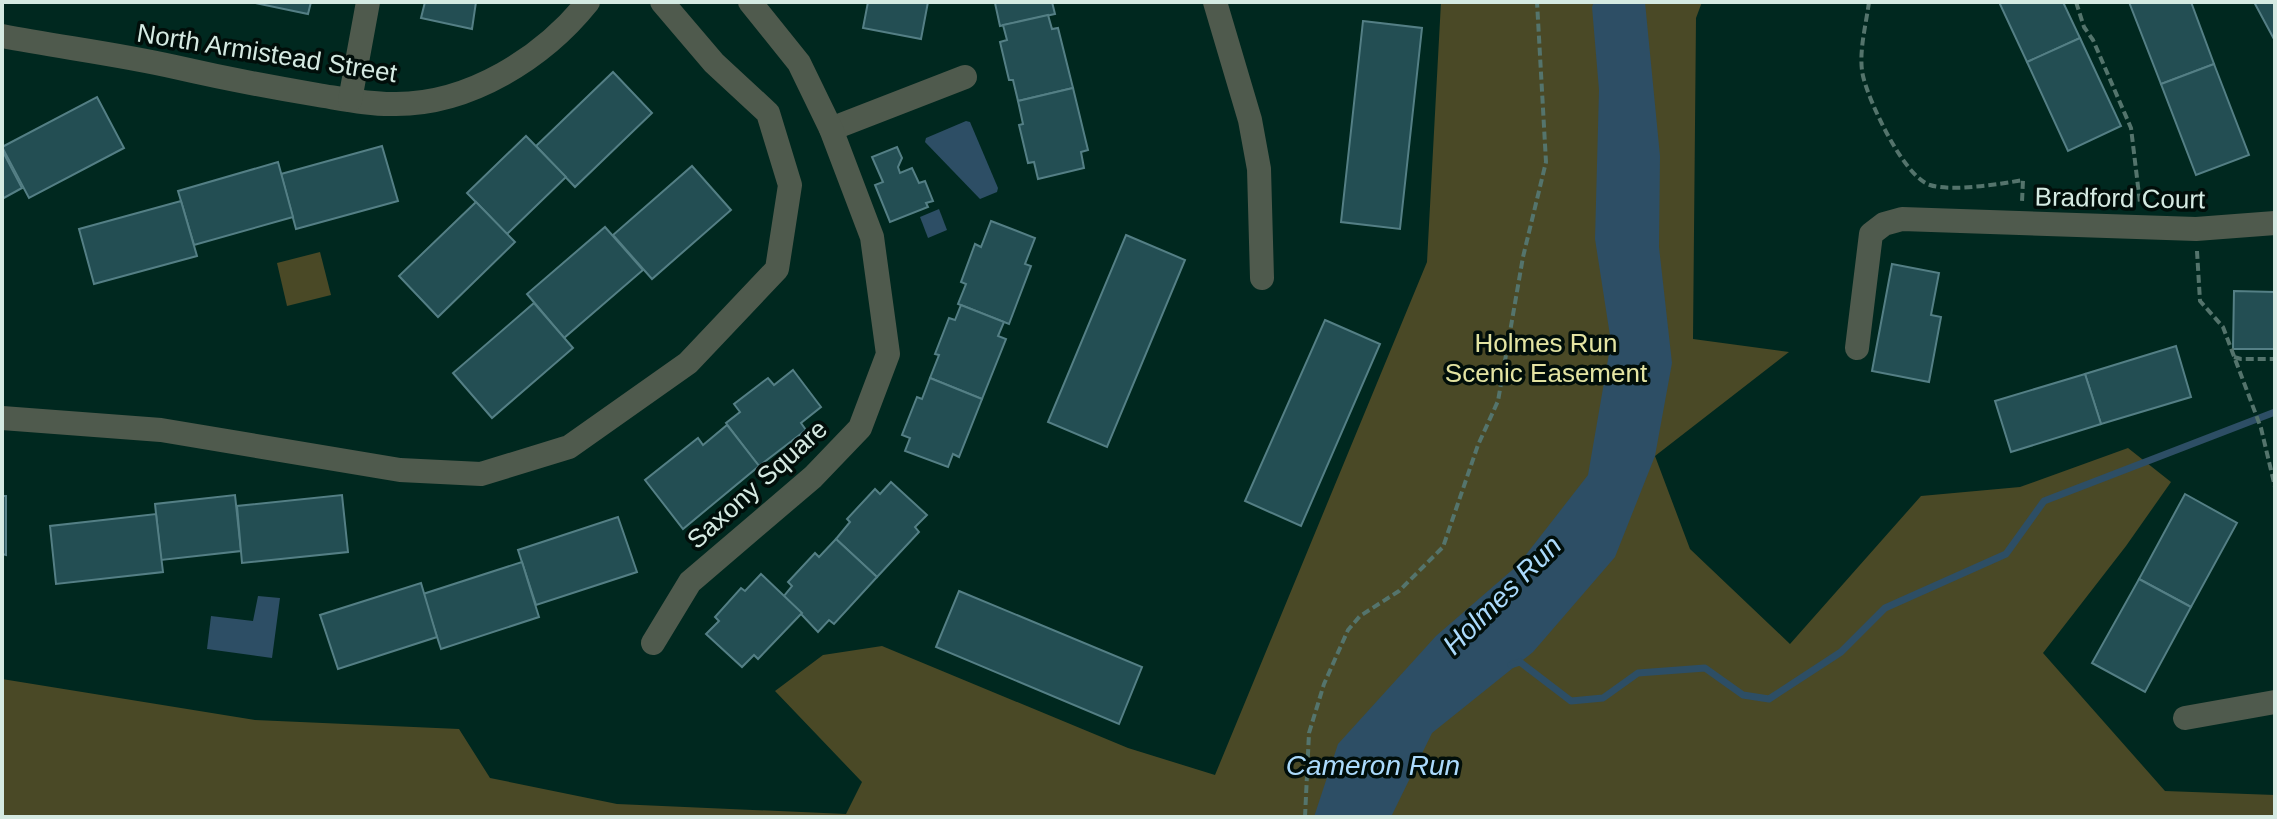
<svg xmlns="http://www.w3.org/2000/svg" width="2277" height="819" font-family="Helvetica,sans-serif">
	<rect width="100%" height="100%" fill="#00281f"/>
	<g fill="#4a4926">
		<path d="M 1441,2 L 1702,2 L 1696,18 L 1693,339 L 1789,352 L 1655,456 L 1690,549 L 1790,644 L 1921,496 L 2020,487 L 2128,448 L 2171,482 L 2126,546 L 2043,653 L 2165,791 L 2275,795 L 2275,817 L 2,817 L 2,679 L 255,720 L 459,729 L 490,778 L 617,804 L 846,814 L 862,782 L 775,691 L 823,655 L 882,646 L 1128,748 L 1215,775 L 1427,262 Z"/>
		<path d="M 320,252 L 331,295 L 287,306 L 277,263 Z"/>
	</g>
	<g fill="#2d4e65">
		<path d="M 1594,2 L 1645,2 L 1660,156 L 1659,247 L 1672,363 L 1655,456 L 1615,557 L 1533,652 L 1432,733 L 1391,817 L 1314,817 L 1338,744 L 1436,636 L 1518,565 L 1588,475 L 1611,342 L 1595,239 L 1599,90 L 1592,7 Z"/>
		<path d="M 966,121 L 970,122 L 998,188 L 997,192 L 980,199 L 925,142 L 926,138 Z"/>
		<path d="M 939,209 L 947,230 L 928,238 L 920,217 Z"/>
		<path d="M 258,596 L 280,598 L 272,658 L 207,649 L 211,616 L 253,621 Z"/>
	</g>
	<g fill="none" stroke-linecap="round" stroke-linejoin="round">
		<path stroke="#2d4e65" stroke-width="7" d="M 1511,665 L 1520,662 L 1571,701 L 1603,698 L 1638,673 L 1705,668 L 1743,695 L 1769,699 L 1841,652 L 1885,608 L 2006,554 L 2044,501 L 2275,412"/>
	</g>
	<g fill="#234e53" stroke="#547f85" stroke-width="2">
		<path d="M 250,2 L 311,2 L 308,14 Z"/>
		<path d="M 425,2 L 476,2 L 472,29 L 421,18 Z"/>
		<path d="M 868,2 L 928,2 L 921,39 L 863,28 Z"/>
		<path d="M 991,2 L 1052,2 L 1055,14 L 1000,26 L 995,3 Z"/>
		<path d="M 1999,2 L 2063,2 L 2080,38 L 2027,62 Z"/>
		<path d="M 2129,2 L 2191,2 L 2214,64 L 2161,84 Z"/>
		<path d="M 2254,2 L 2275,2 L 2275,41 Z"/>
		<path d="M 1048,15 L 1052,29 L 1058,28 L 1073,88 L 1018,101 L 1013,80 L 1009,80 L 1000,42 L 1007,40 L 1003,25 Z"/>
		<path d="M 1363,21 L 1422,28 L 1400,229 L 1341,222 Z"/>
		<path d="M 2080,38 L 2121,126 L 2068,151 L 2027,62 Z"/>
		<path d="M 2214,64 L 2249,155 L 2196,175 L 2161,84 Z"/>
		<path d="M 613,72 L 652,113 L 575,187 L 536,146 Z"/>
		<path d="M 1073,88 L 1088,150 L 1081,152 L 1084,168 L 1038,179 L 1034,162 L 1028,163 L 1019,125 L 1023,124 L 1018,101 Z"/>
		<path d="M 97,97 L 124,148 L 29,198 L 2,147 Z"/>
		<path d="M 526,136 L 566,177 L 507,234 L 467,193 Z"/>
		<path d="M 382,146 L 398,201 L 296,229 L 281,174 Z"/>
		<path d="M 897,147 L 902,158 L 898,167 L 900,173 L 912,168 L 919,183 L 925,181 L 933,201 L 926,203 L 928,207 L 890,222 L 875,185 L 883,182 L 872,157 Z"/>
		<path d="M 2,150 L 22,188 L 2,199 Z"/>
		<path d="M 278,162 L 293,217 L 194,245 L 178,191 Z"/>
		<path d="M 692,166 L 731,210 L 652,279 L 613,235 Z"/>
		<path d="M 181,201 L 197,256 L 94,284 L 79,229 Z"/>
		<path d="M 476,202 L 515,242 L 438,317 L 399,276 Z"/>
		<path d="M 991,221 L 1035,238 L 1025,264 L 1031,266 L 1009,324 L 958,304 L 966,284 L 961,282 L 975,244 L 981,247 Z"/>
		<path d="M 605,227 L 643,270 L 564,338 L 527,294 Z"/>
		<path d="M 1126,235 L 1185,260 L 1107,447 L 1048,422 Z"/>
		<path d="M 1892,264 L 1939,273 L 1931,315 L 1941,317 L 1929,382 L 1872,371 Z"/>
		<path d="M 2234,291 L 2275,292 L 2275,349 L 2233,349 Z"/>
		<path d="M 534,303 L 573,348 L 492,418 L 453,373 Z"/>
		<path d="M 961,305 L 1004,322 L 998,336 L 1006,339 L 982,399 L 930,378 L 939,355 L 935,354 L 949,318 L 955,320 Z"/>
		<path d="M 1325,320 L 1380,344 L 1301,526 L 1245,501 Z"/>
		<path d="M 2176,346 L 2191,397 L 2101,424 L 2085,374 Z"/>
		<path d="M 793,370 L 821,407 L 801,423 L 806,430 L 759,466 L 726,423 L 740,412 L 734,404 L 768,378 L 774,385 Z"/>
		<path d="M 2085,374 L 2101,424 L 2011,452 L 1995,401 Z"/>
		<path d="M 930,378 L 982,399 L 959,457 L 953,454 L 948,467 L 905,451 L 910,438 L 902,435 L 917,397 L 922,399 Z"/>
		<path d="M 727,425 L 759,466 L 683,529 L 645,480 L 698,438 L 703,445 Z"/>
		<path d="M 891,482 L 927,515 L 915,527 L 919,532 L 877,577 L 836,539 L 850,522 L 847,519 L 875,489 L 880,494 Z"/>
		<path d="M 2185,494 L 2237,523 L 2191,607 L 2139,579 Z"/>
		<path d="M 235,495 L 241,551 L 161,560 L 155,504 Z"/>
		<path d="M 342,495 L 348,552 L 242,563 L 237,506 Z"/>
		<path d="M 2,496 L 6,496 L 6,555 L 2,554 Z"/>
		<path d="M 156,514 L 163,572 L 56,584 L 50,526 Z"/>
		<path d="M 618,517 L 637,572 L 536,605 L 518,550 Z"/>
		<path d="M 836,539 L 877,577 L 834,624 L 829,620 L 818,632 L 784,596 L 792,586 L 788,582 L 815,553 L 819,557 Z"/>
		<path d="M 522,562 L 539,617 L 441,649 L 423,594 Z"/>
		<path d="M 761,574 L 802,613 L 758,659 L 754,655 L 742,667 L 706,634 L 719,621 L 715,617 L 741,588 L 745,591 Z"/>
		<path d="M 2139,579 L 2191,607 L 2145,692 L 2092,663 Z"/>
		<path d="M 421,583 L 437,637 L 338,669 L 320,615 Z"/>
		<path d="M 959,591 L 1142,667 L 1119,724 L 936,647 Z"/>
	</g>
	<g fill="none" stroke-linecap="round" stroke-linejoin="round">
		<g stroke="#54746c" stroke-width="4" stroke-dasharray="8 4" stroke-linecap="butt">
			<path d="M 1869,2 C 1866,25 1858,54 1863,76 C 1869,102 1904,177 1930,185 C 1951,192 2001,184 2023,180 L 2022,202"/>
			<path d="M 2076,2 L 2084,27 L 2093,40 L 2131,128 L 2140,203"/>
			<path d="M 2197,251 L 2200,301 L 2223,327 L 2261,428 L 2275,487"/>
			<path d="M 2234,357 L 2241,359 L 2275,359"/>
			<path d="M 1305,817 L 1309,733 L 1324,684 L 1348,630 L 1360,616 L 1399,591 L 1443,547 L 1478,445 L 1498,401 L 1523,257 L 1546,162 L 1537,2"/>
		</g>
		<g stroke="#4f5a4d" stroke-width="24">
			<path d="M 1215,2 L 1250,120 L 1259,169 L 1262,278"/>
			<path d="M 2,36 C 59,47 118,54 175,67 C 223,78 270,87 318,95 C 343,99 371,105 396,104 C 470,104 543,58 588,2"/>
			<path d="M 350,100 L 368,2"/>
			<path d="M 831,129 L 965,77"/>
			<path d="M 1857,348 L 1871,234 L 1884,224 L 1902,219 L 2196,229 L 2275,223"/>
			<path d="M 2,418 L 161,430 L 400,470 L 481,474 L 569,447 L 688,363 L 777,269 L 790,185 L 768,113 L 714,63 L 662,2"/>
			<path d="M 653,643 L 690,582 L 813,477 L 860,428 L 888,354 L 872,237 L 831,129 L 799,63 L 750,2"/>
			<path d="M 2185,718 L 2275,702"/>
		</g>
	</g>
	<g text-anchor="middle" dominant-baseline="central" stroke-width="7" stroke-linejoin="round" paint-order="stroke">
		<g font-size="26" fill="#d5eae2" stroke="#010e0a">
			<text transform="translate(267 53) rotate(9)">North Armistead Street</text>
			<text transform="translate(2120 198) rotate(1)">Bradford Court</text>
			<text transform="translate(757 484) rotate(-42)">Saxony Square</text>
		</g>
		<g font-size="26" fill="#e4e4a2" stroke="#010e0a">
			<text x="1546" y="343">Holmes Run<tspan x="1546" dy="30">Scenic Easement</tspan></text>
		</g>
		<g font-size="28" font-style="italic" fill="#abdafc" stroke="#010e0a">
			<text transform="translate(1502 595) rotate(-45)">Holmes Run</text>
			<text x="1373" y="765">Cameron Run</text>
		</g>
	</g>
	<rect width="2277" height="819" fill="none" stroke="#d5eae2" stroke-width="8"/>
</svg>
